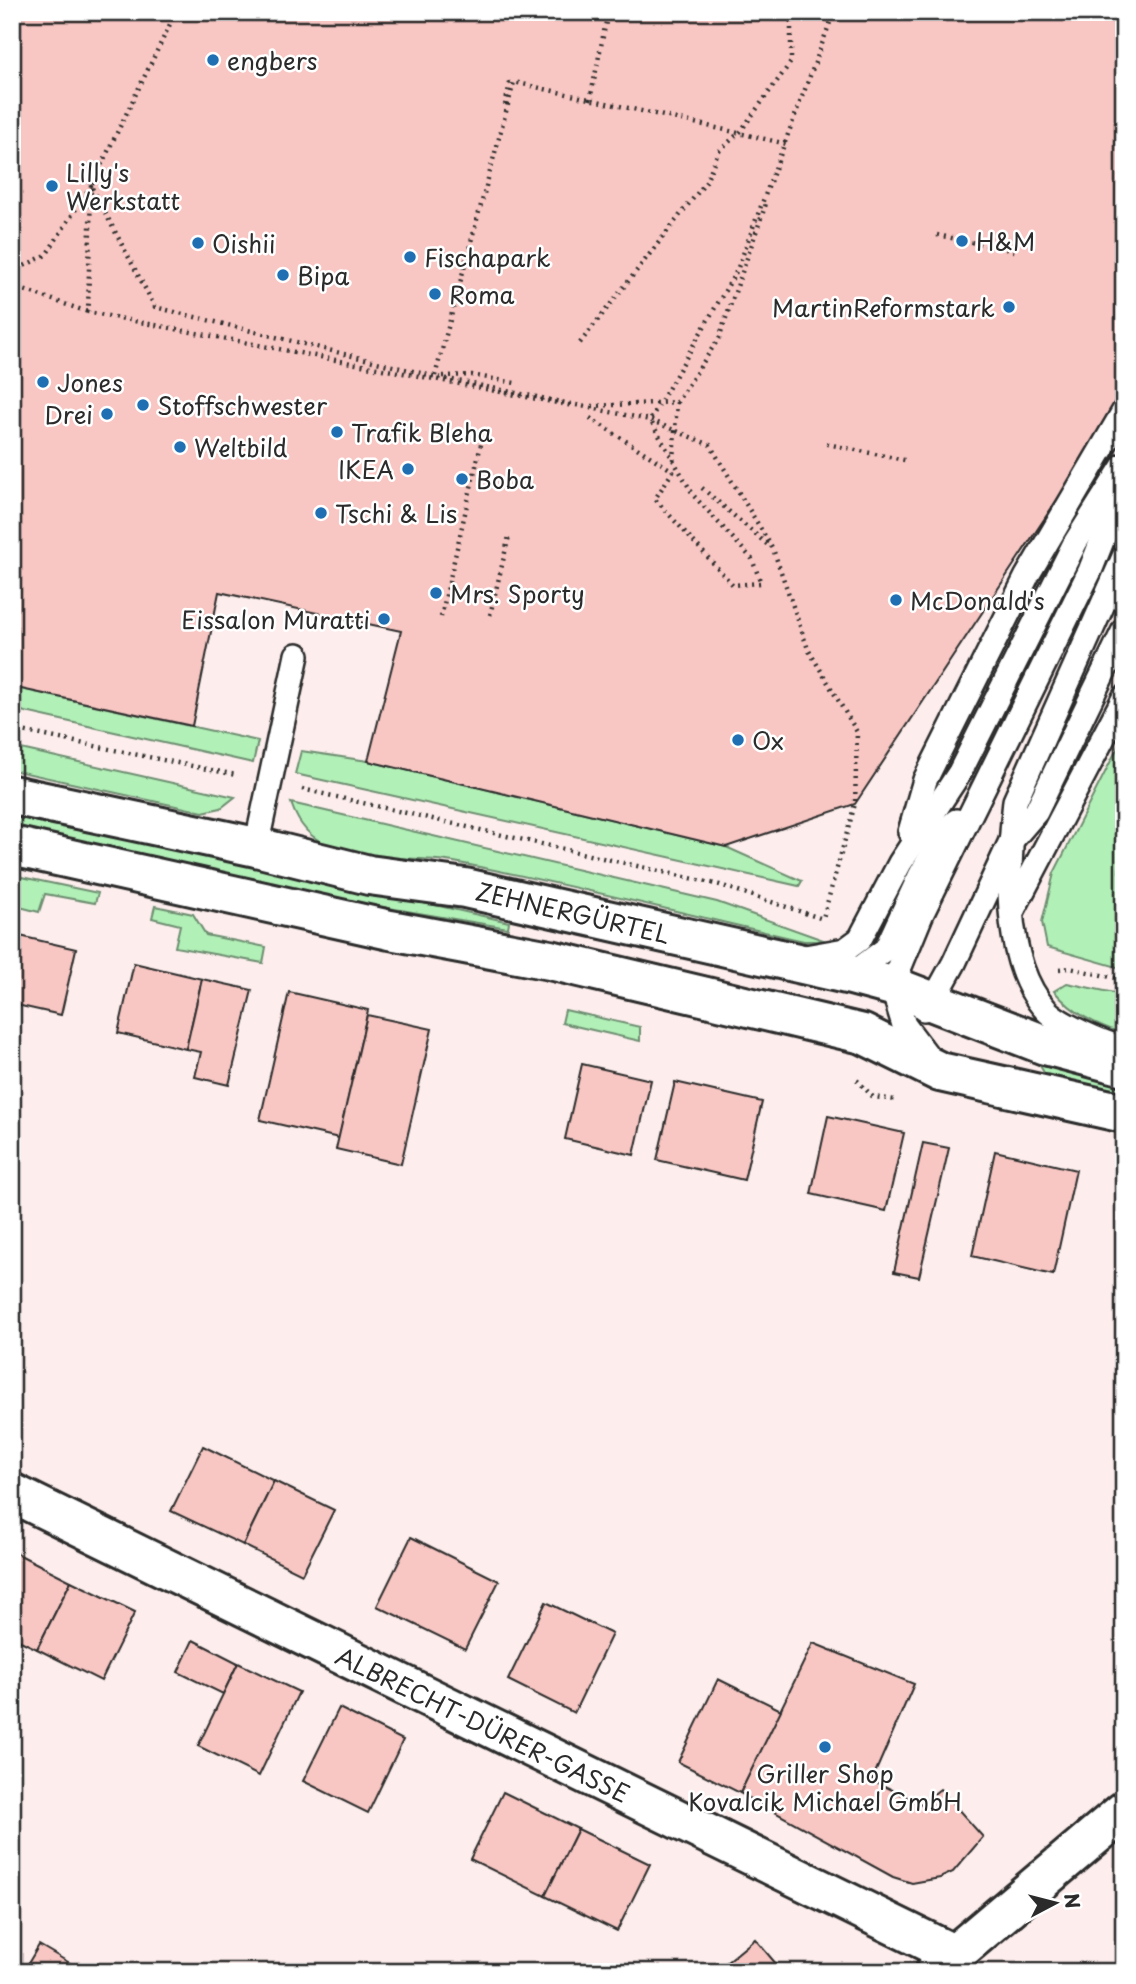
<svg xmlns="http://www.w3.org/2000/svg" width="1136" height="1984" font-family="'Playpen Sans',sans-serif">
	<rect width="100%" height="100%" fill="#fdeeed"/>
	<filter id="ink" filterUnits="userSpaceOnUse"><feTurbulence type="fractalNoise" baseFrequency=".0143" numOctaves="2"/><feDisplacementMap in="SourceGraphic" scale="14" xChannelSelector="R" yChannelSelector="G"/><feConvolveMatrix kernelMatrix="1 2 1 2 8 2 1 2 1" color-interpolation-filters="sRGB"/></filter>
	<g filter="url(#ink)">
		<g fill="#b1f0b7" stroke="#6e8e71" stroke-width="2">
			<path d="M 12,687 L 258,741 L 253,763 L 12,709 Z"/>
			<path d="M 1124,735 L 1124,838 L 1119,872 L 1124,878 L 1124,969 L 1047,947 L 1042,922 L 1054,873 Z"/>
			<path d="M 12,747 L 235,797 L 221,808 L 203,812 L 12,770 Z"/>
			<path d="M 301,751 L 368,761 L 726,847 L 802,881 L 799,886 L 295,774 Z"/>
			<path d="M 291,803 L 717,902 L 826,941 L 804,941 C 688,915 571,884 454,862 C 414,855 372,863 333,848 C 310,838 299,826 291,803 Z"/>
			<path d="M 12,814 L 217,855 L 509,922 L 508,928 L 269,888 L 12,831 Z"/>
			<path d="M 12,875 L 98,893 L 95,903 L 45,894 L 39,912 L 12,905 Z"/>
			<path d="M 155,906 L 193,914 L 206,935 L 266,947 L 263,963 L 175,947 L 180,925 L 152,918 Z"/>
			<path d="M 1067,983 L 1124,995 L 1124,1034 C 1094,1024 1074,1014 1054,991 Z"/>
			<path d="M 565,1010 L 640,1027 L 640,1041 L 562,1023 Z"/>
			<path d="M 1035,1057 L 1124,1085 L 1124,1096 L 1047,1078 Z"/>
		</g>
		<g fill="#f8c7c3" stroke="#2b2b2b" stroke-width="2">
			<path d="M 12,12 L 1124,12 L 1124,399 L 855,804 L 726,847 L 368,761 L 401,631 L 219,592 L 192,726 L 12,687 Z"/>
			<path d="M 12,934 L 20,936 L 12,970 Z"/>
			<path d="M 20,936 L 76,949 L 61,1015 L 12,1004 L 12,970 Z"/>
			<path d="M 134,963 L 202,979 L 186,1049 L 118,1033 Z"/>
			<path d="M 202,979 L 252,990 L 229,1085 L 195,1077 L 201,1052 L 186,1049 Z"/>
			<path d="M 289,992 L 368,1010 L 339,1138 L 260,1120 Z"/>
			<path d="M 367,1015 L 432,1029 L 401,1164 L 336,1149 Z"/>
			<path d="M 582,1064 L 651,1080 L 634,1155 L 565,1139 Z"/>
			<path d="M 675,1082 L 762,1102 L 744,1180 L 657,1160 Z"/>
			<path d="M 828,1116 L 904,1133 L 886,1211 L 811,1194 Z"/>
			<path d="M 923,1143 L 949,1148 L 919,1277 L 894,1272 Z"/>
			<path d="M 995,1151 L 1076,1170 L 1053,1275 L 972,1256 Z"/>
			<path d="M 1124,1243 L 1124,1269 L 1118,1268 Z"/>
			<path d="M 203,1446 L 274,1481 L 243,1545 L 171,1511 Z"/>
			<path d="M 274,1481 L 334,1510 L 302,1574 L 243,1545 Z"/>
			<path d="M 411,1537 L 499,1581 L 465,1649 L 377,1606 Z"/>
			<path d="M 12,1551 L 71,1581 L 37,1649 L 12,1637 Z"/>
			<path d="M 71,1581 L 135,1612 L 101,1681 L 37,1649 Z"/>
			<path d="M 546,1602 L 612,1634 L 574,1713 L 508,1680 Z"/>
			<path d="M 193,1640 L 238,1663 L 223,1694 L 178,1672 Z"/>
			<path d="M 813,1643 L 914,1684 L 872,1780 L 921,1804 L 940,1789 L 983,1837 L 953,1872 L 940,1878 L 912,1883 L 893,1877 L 740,1793 Z"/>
			<path d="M 238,1663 L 299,1692 L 259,1776 L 198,1746 Z"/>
			<path d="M 718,1679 L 781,1710 L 740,1793 L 678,1762 Z"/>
			<path d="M 339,1708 L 403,1740 L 368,1813 L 303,1781 Z"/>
			<path d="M 503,1792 L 578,1829 L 545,1896 L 470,1859 Z"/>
			<path d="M 578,1829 L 650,1864 L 617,1931 L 545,1896 Z"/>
			<path d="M 755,1939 L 783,1972 L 715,1972 Z"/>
			<path d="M 39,1945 L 80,1969 L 78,1972 L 23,1972 Z"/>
		</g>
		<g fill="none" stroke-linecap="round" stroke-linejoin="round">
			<g stroke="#2b2b2b" stroke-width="28">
				<g id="service">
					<path d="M 1124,557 L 1015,801 C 1008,863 1001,961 1046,1010 C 1060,1025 1104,1043 1124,1049"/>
					<path d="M 910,832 L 925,780 L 1027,576 L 1124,411"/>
					<path d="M 256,847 L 297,655"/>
					<path d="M 1013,910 L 1124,698"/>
					<path d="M 805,957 L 845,950 L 860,939 L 900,863 L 960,772 L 1075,543 L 1124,465"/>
					<path d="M 851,975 L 886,949 L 920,876 L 945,831 L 956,821"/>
					<path d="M 924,1009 L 932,1003 L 954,963 L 1011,841 L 1036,812 L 1124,630"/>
					<path d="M 932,1062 L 904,1025 L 892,986 L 922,913 L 1090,571 L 1113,513 L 1124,502"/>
				</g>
			</g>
			<g stroke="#2b2b2b" stroke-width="44">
				<g id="minor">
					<path d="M 12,1493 L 955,1955"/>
					<path d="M 936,1970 L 1124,1811"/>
				</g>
			</g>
			<g stroke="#2b2b2b" stroke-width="44">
				<g id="secondary">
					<path d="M 12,795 L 256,847 L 369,875 L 465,888 L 851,975 L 892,986 L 1045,1045 L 1124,1066"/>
					<path d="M 12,846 L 390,930 L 550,960 L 863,1034 L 940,1072 L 1124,1113"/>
				</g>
			</g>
			<g stroke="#2b2b2b" stroke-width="4.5" stroke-dasharray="2 5" stroke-linecap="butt">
				<path d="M 176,12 L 91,186 L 155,307 L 433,376 L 650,420 L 737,270 L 834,12"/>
				<path d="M 590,100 L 608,12"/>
				<path d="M 505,105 L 510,83 L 514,84"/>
				<path d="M 937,235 L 1019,252"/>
				<path d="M 12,272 L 46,255 L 91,186 L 88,312 L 573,406"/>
				<path d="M 12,286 L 88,312"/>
				<path d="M 580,343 L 706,182 L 718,152 L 740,132 L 791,62 L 791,12"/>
				<path d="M 435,376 L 514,82 L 787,144"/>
				<path d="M 443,376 L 472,375 L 515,383"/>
				<path d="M 592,406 L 677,402 L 719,338 L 767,201"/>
				<path d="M 590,418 L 673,471 L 655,499 L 733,585 L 761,583 L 752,559 L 694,496 L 650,420 L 710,445 L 773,549 L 808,649 L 857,732 L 855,804 L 823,918"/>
				<path d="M 827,444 L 909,461"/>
				<path d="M 673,460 L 677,402"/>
				<path d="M 702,488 L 769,546"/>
				<path d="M 490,615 L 509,536"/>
				<path d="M 441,617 L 485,427"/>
				<path d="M 12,729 L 236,775"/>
				<path d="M 302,789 L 720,885 L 820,918"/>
				<path d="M 1059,969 L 1070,968 L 1124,980"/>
				<path d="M 857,1080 L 873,1097 L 896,1100"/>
			</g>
			<use href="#service" stroke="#fff" stroke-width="23"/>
			<use href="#minor" stroke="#fff" stroke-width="38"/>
			<use href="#secondary" stroke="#fff" stroke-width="38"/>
		</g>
	</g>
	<g fill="#1f6fb2" stroke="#fff" stroke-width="2.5">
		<circle cx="213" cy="60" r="7"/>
		<circle cx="52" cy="186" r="7"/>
		<circle cx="962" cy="241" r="7"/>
		<circle cx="198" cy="243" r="7"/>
		<circle cx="410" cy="257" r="7"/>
		<circle cx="283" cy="275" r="7"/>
		<circle cx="435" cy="294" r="7"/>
		<circle cx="1009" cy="307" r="7"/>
		<circle cx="43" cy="382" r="7"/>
		<circle cx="143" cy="405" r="7"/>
		<circle cx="107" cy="414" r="7"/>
		<circle cx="337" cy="432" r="7"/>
		<circle cx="180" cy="447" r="7"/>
		<circle cx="408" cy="469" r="7"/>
		<circle cx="462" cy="479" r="7"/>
		<circle cx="321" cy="513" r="7"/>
		<circle cx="436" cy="593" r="7"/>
		<circle cx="896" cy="600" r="7"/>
		<circle cx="384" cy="619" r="7"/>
		<circle cx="738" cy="740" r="7"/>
		<circle cx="825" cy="1747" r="7"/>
	</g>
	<g text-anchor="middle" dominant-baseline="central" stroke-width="5" stroke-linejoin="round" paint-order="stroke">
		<g font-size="24" fill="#2b2b2b" stroke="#fff" text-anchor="start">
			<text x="227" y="60">engbers</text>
			<text x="66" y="172">Lilly's<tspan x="66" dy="28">Werkstatt</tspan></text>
			<text x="976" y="241">H&amp;M</text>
			<text x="212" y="243">Oishii</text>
			<text x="424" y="257">Fischapark</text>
			<text x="297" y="275">Bipa</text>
			<text x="449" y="294">Roma</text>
			<text x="995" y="307" text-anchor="end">MartinReformstark</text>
			<text x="57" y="382">Jones</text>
			<text x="157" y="405">Stoffschwester</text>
			<text x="93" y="414" text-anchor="end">Drei</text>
			<text x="351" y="432">Trafik Bleha</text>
			<text x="194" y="447">Weltbild</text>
			<text x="394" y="469" text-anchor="end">IKEA</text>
			<text x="476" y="479">Boba</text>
			<text x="335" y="513">Tschi &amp; Lis</text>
			<text x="450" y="593">Mrs. Sporty</text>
			<text x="910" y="600">McDonald's</text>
			<text x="370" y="619" text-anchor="end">Eissalon Muratti</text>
			<text x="752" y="740">Ox</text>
			<text x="825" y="1773" text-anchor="middle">Griller Shop<tspan x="825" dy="28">Kovalcik Michael GmbH</tspan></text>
		</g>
		<g font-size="24" fill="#2b2b2b" stroke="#fff">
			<text transform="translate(573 912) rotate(13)">ZEHNERGÜRTEL</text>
			<text transform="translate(483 1724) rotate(26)">ALBRECHT-DÜRER-GASSE</text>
		</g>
	</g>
	<rect width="1136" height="1984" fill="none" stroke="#fff" stroke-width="42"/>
	<rect x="21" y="21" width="1094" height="1942" fill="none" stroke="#2b2b2b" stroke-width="2.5" filter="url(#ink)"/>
	<g transform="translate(1055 1903) rotate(83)" stroke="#ffffff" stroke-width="5" paint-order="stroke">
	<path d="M0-5L12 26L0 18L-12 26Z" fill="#2b2b2b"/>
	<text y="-10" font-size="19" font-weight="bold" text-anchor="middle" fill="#2b2b2b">N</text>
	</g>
</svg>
